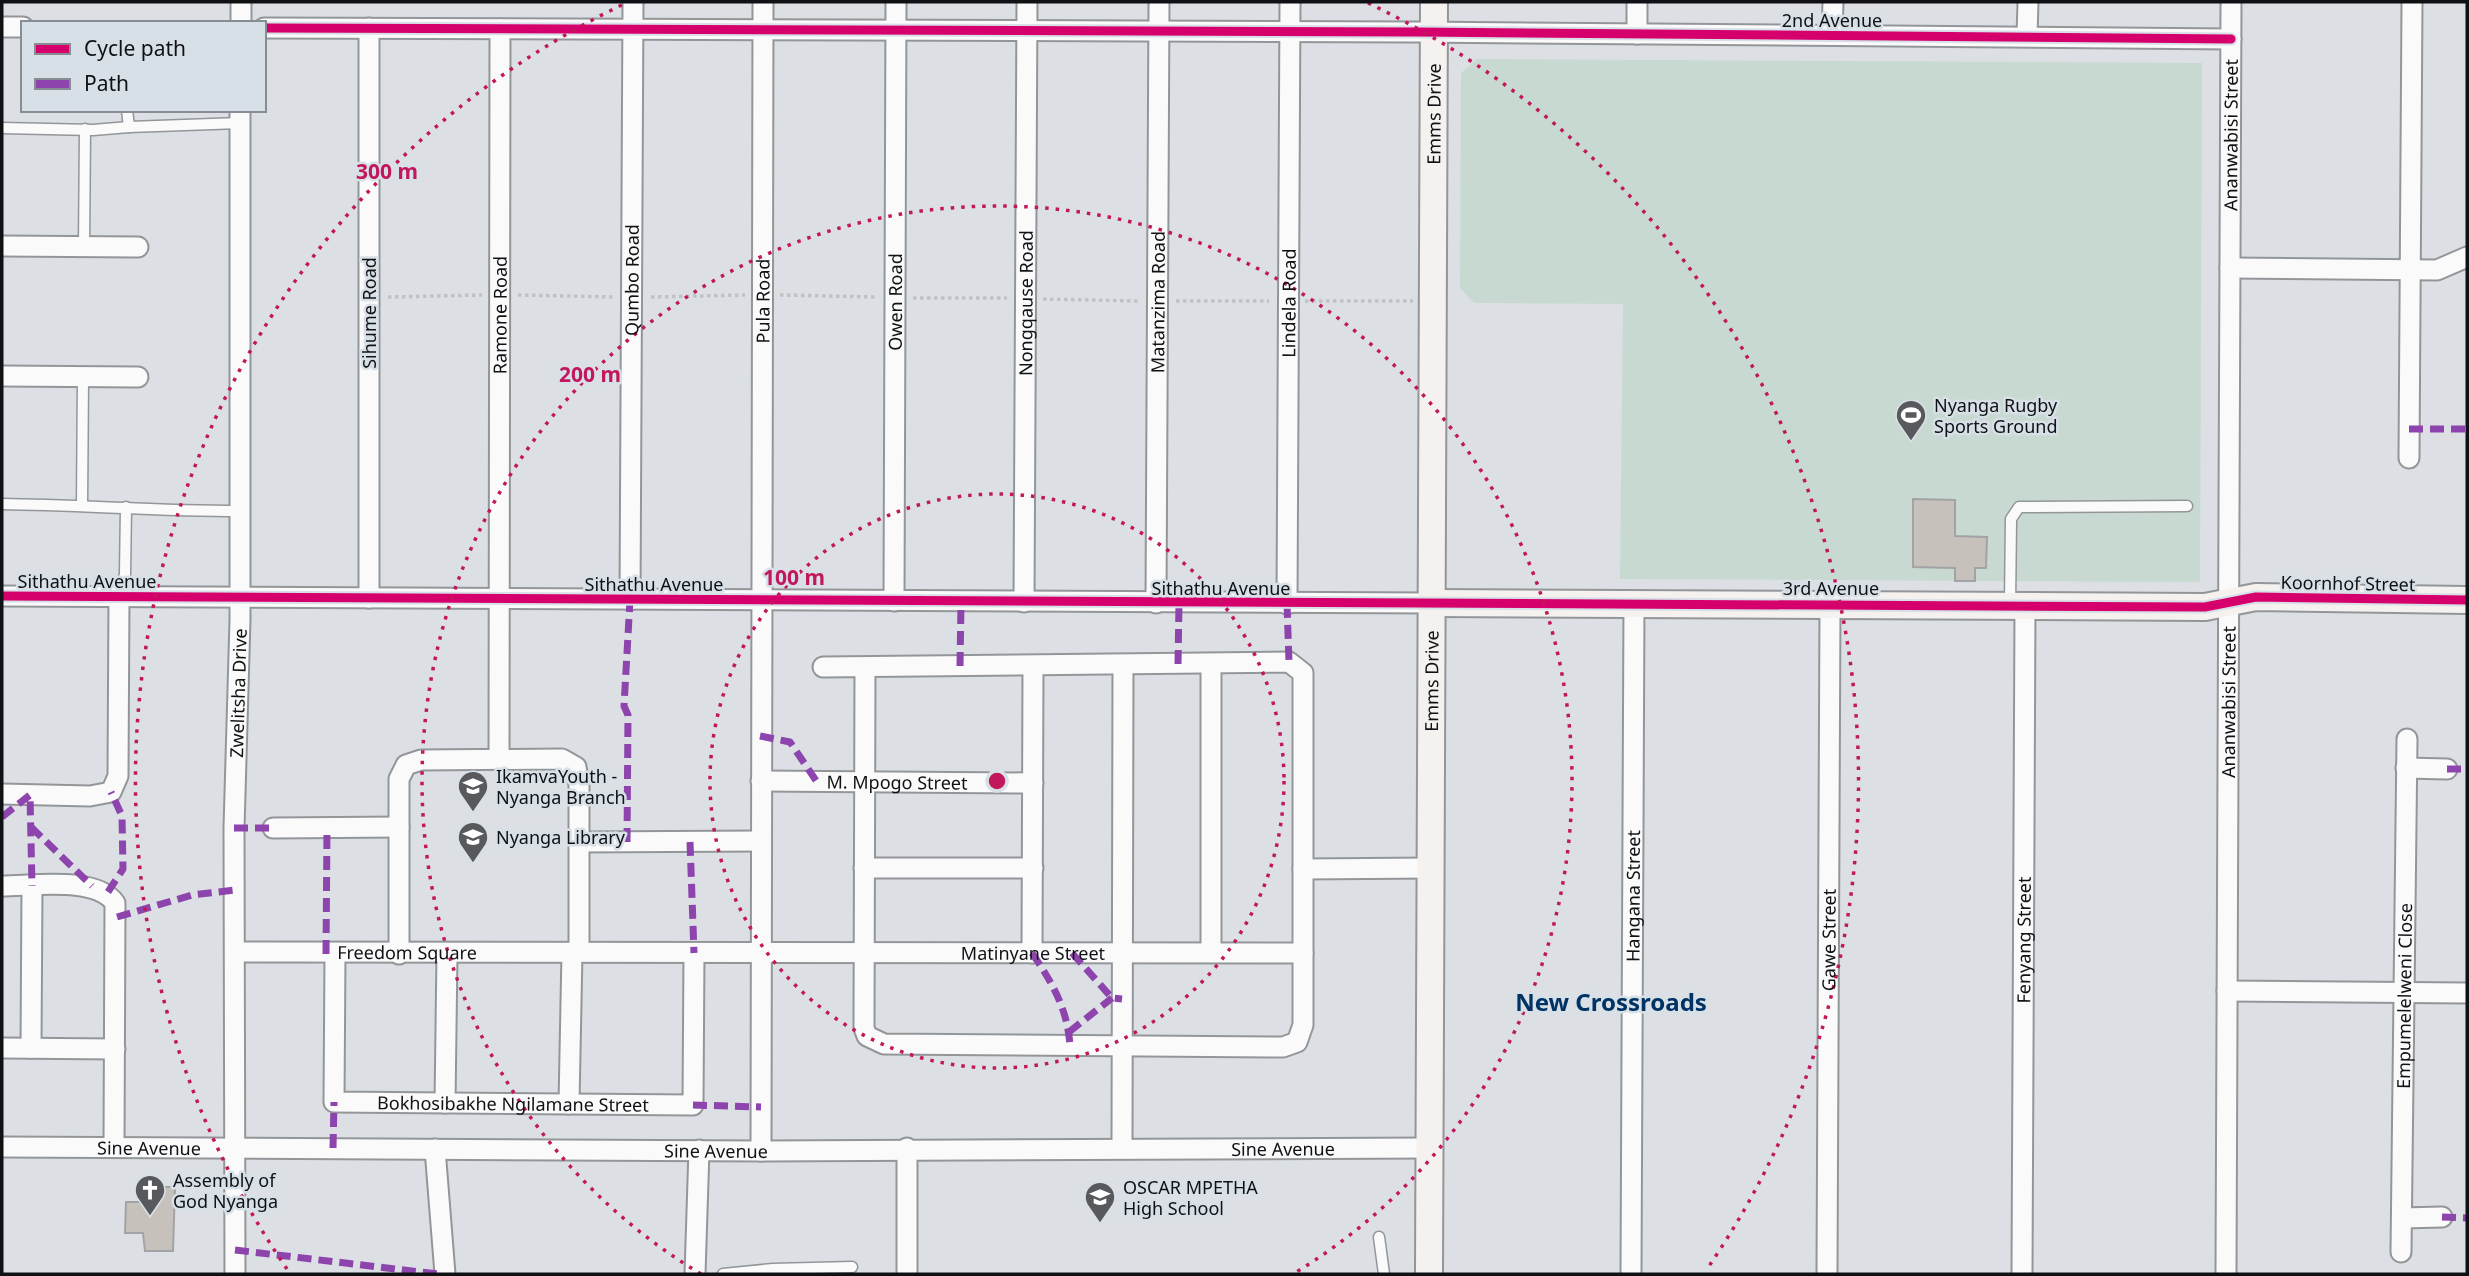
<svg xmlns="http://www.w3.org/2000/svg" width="2469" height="1276" font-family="'Noto Sans',sans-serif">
	<rect width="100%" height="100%" fill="#dce0e4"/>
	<path fill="#c7d9d0" d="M 1477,59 L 2202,63 L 2200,582 L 1620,579 L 1623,304 L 1474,303 L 1460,288 L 1461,73 Z"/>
	<g fill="#c7c1bb" stroke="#a2a3a4" stroke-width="2">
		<path d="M 1913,499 L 1955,500 L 1955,536 L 1987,537 L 1986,568 L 1975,568 L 1975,581 L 1955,581 L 1955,568 L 1913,567 Z"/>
		<path d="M 144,1187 L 175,1187 L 173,1251 L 145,1251 L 143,1233 L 125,1233 L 126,1202 L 143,1202 Z"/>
	</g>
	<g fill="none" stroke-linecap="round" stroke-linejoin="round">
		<g stroke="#939699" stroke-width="13">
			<g id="lane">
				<path d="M 127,110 L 129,127 L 240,123"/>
				<path d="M 2,128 L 93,130 L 129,127"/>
				<path d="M 84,247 L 85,129"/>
				<path d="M 2,504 C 81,505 159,511 239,511"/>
				<path d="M 82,505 L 83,377"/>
				<path d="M 119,597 L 125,574 L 126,507"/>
				<path d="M 2010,605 L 2011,519 L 2019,507 L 2187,506"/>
				<path d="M 1379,1237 L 1384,1274"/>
				<path d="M 723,1274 L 773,1269 L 852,1267"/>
			</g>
		</g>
		<g stroke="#939699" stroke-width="23">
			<g id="street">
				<path d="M 241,23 L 241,2"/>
				<path d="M 2,27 L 23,27"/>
				<path d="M 264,28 L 1417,32 L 2231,39"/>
				<path d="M 369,28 L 369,598"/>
				<path d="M 1637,34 L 1637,2"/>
				<path d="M 1832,35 L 1833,2"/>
				<path d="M 2027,36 L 2028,2"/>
				<path d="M 2,246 L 138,247"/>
				<path d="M 2230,268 L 2437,270 L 2467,257"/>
				<path d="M 2,376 L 138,377"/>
				<path d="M 2409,458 L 2412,2"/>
				<path d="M 2,596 L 1432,603"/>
				<path id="s1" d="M 630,600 L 633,2"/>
				<path id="s2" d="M 894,601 L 896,2"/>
				<path id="s3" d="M 1024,602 L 1027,2"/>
				<path id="s4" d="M 1156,603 L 1159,2"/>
				<path id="s5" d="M 1287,604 L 1290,2"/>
				<path d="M 1211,664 L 1211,952"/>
				<path d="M 823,667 L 1289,662 L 1303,673 L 1303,1025 L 1297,1042 L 1283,1047 L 884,1044 L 867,1036 L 864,1028 L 865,667"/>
				<path id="s6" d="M 499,759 L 500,29"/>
				<path d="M 2406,768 L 2447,769"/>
				<path id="s7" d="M 761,781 L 1033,783"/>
				<path d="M 2,794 L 90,796 L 111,792 L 118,776 L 119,597"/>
				<path d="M 273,828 L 399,827"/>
				<path d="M 579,842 L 761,841"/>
				<path d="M 864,868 L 1033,868"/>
				<path d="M 1303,869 L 1431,868"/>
				<path d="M 2,886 C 33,886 96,876 115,903 L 114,1147"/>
				<path id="s8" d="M 235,952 L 1303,953"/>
				<path d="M 1032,953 L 1033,666"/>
				<path id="s9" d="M 335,954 L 334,1102 L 693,1105 L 694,953"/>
				<path d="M 399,954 L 399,779 L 406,765 L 421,760 L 562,759 L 576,767 L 579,785 L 579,952"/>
				<path d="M 2227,991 L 2467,993"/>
				<path d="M 2,1048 L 115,1049"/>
				<path d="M 31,1048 L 32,886"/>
				<path d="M 445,1103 L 447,954"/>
				<path d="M 569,1104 L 572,952"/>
				<path id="s10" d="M 2,1147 L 761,1151 L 1429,1148"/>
				<path d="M 1122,1148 L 1123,665"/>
				<path d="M 435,1149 L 445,1274"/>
				<path id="s11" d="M 761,1151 L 763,2"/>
				<path d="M 2402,1218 L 2442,1217"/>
				<path id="s12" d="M 2401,1252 L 2407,739"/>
				<path id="s13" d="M 235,1274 L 234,828 L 240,620 L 240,110"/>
				<path d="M 695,1274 L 699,1150"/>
				<path d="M 907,1274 L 907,1148"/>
				<path id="s14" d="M 1631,1274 L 1634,602"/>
				<path id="s15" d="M 1827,1274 L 1830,604"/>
				<path id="s16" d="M 2022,1274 L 2025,606"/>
				<path id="s17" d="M 2226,1274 L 2231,2"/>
			</g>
		</g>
		<g stroke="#939699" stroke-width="30">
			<g id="secondary">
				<path d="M 1432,603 L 2205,607 L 2256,597 L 2467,600"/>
				<path id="s18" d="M 1429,1274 L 1434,2"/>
			</g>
		</g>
		<g stroke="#c0c1c3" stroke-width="3.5" stroke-dasharray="3.5 3.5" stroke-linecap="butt">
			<path d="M 518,295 L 615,297"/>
			<path d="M 780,295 L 877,297"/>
			<path d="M 388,297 L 482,295"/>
			<path d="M 651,297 L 745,295"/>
			<path d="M 913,298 L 1007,298"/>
			<path d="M 1043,299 L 1140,301"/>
			<path d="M 1176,301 L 1269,301"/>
			<path d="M 1305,301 L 1413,301"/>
		</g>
		<use href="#lane" stroke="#fafafb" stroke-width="10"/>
		<use href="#street" stroke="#fafafb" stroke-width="19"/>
		<use href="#secondary" stroke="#f4f1ef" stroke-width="26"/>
		<g stroke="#8e44ad" stroke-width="7" stroke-dasharray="14 7" stroke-linecap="butt">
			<path d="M 2409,429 L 2467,429"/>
			<path d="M 1287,604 L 1289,662"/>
			<path d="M 1178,664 L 1179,603"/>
			<path d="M 960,666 L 961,602"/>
			<path d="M 760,736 L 790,742 L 817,782"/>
			<path d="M 2447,769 L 2467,769"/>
			<path d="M 2,817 L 30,795 L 32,886"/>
			<path d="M 31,827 L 92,886"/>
			<path d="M 234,828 L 273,828"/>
			<path d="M 627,842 L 628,715 L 624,706 L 630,600"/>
			<path d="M 690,842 L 694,953"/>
			<path d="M 108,892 L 123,869 L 122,816 L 111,792"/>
			<path d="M 117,917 L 192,895 L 235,890"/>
			<path d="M 1032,953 C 1053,984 1067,1008 1070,1045"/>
			<path d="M 1072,953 L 1112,998 L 1122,999"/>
			<path d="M 326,954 L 327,828"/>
			<path d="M 1069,1032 L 1112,998"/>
			<path d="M 693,1105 L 761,1107"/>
			<path d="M 333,1148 L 334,1102"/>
			<path d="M 2442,1217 L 2467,1218"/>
			<path d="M 235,1250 L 438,1274"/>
		</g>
		<g stroke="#d8e0e7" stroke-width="13">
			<g id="cycleway">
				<path d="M 264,28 L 1417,32 L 2231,39"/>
				<path d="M 2,596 L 2205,607 L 2256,597 L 2467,600"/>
			</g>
		</g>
		<use href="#cycleway" stroke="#d6006c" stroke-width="9"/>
	</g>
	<g fill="none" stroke="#c2185b" stroke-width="3.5" stroke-dasharray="3.5 7">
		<circle cx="997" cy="781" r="287"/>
		<path d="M701 1274A575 575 0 1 1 1293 1274"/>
		<path d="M287 1269A862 862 0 0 1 626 3M1368 3A862 862 0 0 1 1707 1269"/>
	</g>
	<defs>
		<g id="stadium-pin" transform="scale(1.575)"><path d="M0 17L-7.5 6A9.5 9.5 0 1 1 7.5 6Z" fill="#57595d" stroke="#d8e0e7"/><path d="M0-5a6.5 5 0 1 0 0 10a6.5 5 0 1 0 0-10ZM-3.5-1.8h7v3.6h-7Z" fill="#fff"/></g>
		<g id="school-pin" transform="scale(1.575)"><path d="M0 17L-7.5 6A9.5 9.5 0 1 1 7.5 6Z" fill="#57595d" stroke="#d8e0e7"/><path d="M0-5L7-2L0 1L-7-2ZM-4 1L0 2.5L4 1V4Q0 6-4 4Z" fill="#fff"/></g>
		<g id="church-pin" transform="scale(1.575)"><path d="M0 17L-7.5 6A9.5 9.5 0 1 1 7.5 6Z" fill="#57595d" stroke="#d8e0e7"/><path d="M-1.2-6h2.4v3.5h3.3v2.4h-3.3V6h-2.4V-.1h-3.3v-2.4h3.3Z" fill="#fff"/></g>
	</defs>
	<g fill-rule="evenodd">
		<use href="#stadium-pin" x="1911" y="415"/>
		<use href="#school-pin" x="473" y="786"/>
		<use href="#school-pin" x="473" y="837"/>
		<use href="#church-pin" x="150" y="1190"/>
		<use href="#school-pin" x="1100" y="1197"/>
	</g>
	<g text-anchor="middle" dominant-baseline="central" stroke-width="5" stroke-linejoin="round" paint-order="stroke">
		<g font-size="18" fill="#0f1114" stroke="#d8e0e7">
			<text x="1832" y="20">2nd Avenue</text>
			<text stroke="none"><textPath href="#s18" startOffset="1160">Emms Drive</textPath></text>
			<text stroke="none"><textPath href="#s17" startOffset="1139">Ananwabisi Street</textPath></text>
			<text stroke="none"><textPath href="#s1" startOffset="320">Qumbo Road</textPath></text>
			<text stroke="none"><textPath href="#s11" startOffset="850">Pula Road</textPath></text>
			<text stroke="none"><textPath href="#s2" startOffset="299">Owen Road</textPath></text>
			<text stroke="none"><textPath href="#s3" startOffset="299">Nongqause Road</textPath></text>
			<text stroke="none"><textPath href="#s4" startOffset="301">Matanzima Road</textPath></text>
			<text stroke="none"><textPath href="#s5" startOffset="301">Lindela Road</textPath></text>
			<text transform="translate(369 313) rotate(-90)">Sihume Road</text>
			<text stroke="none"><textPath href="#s6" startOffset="444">Ramone Road</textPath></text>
			<text x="87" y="581">Sithathu Avenue</text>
			<text transform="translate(2348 583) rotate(1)">Koornhof Street</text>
			<text x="654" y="584">Sithathu Avenue</text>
			<text x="1221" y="588">Sithathu Avenue</text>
			<text x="1831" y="588">3rd Avenue</text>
			<text stroke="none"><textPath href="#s18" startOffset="593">Emms Drive</textPath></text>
			<text stroke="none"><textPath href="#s13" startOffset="581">Zwelitsha Drive</textPath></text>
			<text stroke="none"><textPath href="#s17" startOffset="572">Ananwabisi Street</textPath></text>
			<text stroke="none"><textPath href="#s7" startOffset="136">M. Mpogo Street</textPath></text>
			<text stroke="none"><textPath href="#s14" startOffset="378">Hangana Street</textPath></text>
			<text stroke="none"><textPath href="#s15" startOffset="334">Gawe Street</textPath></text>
			<text stroke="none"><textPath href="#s16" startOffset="334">Fenyang Street</textPath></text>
			<text stroke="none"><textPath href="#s8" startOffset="172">Freedom Square</textPath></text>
			<text stroke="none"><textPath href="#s8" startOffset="798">Matinyane Street</textPath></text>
			<text stroke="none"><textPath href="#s12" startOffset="256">Empumelelweni Close</textPath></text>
			<text stroke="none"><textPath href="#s9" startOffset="327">Bokhosibakhe Ngilamane Street</textPath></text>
			<text stroke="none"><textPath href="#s10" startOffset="147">Sine Avenue</textPath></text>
			<text stroke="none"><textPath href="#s10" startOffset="1281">Sine Avenue</textPath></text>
			<text stroke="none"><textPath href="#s10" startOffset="714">Sine Avenue</textPath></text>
		</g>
		<g font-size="18" fill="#0f1114" stroke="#d8e0e7" text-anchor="start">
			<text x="1934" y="405">Nyanga Rugby<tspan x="1934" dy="21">Sports Ground</tspan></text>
			<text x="496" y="776">IkamvaYouth -<tspan x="496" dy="21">Nyanga Branch</tspan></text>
			<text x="496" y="837">Nyanga Library</text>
			<text x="173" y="1180">Assembly of<tspan x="173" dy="21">God Nyanga</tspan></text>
			<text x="1123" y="1187">OSCAR MPETHA<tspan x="1123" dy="21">High School</tspan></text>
		</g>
		<g font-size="24" font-weight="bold" fill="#003263" stroke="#d8e0e7">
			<text x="1611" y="1001">New Crossroads</text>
		</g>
	</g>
	<circle cx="997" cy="781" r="10" fill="#c2185b" stroke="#d8e0e7" stroke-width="3.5"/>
	<g font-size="21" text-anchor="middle" font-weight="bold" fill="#c2185b" stroke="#d8e0e7" stroke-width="5" stroke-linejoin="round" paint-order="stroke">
		<text x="387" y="179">300 m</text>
		<text x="590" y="382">200 m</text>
		<text x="794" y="585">100 m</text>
	</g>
	<rect width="2469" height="1276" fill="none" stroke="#0f1114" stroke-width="7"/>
	<rect x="21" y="21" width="245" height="91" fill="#d8e0e7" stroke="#888d93" stroke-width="2"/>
	<rect x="35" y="44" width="35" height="10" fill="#d6006c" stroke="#888d93" stroke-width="2"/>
	<text x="84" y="56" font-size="21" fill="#0f1114">Cycle path</text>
	<rect x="35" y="79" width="35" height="10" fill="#8e44ad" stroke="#888d93" stroke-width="2"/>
	<text x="84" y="91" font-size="21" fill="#0f1114">Path</text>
</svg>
